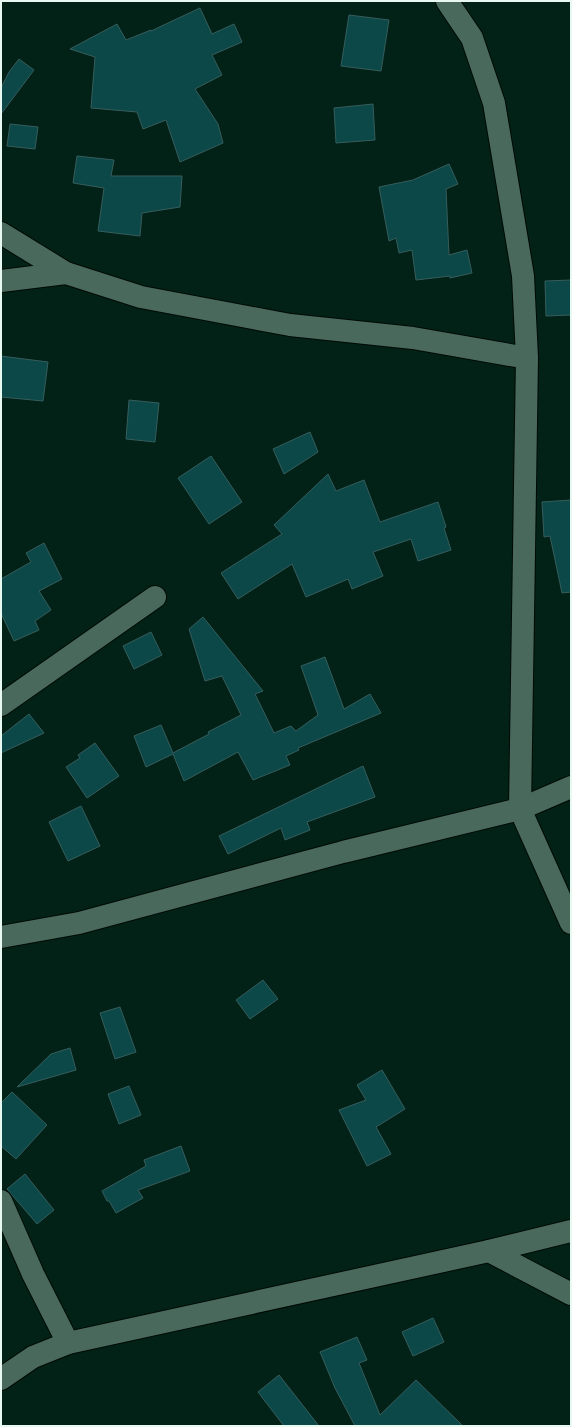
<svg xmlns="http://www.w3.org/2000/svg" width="572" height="1427" font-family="'Zilla Slab',serif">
	<rect width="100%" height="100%" fill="#022218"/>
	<g fill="#0c4847" stroke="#365d5c">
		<path d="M 200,8 L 212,34 L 234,24 L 242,42 L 212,55 L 222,75 L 195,89 L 218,124 L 223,143 L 180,162 L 166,120 L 143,129 L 137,112 L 91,108 L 95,57 L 70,49 L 117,24 L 126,40 L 151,30 L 151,31 Z"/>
		<path d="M 349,15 L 389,20 L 381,71 L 341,66 Z"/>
		<path d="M 19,59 L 34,70 L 1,114 L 1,88 L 9,72 Z"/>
		<path d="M 373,104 L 375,140 L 336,143 L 334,108 Z"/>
		<path d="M 10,124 L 38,127 L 35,149 L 7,146 Z"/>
		<path d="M 77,156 L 114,160 L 111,176 L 182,176 L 180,207 L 142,213 L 140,236 L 98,231 L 104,188 L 73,183 Z"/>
		<path d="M 449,164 L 458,184 L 446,189 L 449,255 L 467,250 L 472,273 L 450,278 L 450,276 L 416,280 L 412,250 L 399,253 L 396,238 L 389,241 L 379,187 L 413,180 Z"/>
		<path d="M 571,280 L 571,315 L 546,316 L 545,281 Z"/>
		<path d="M 1,356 L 48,362 L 43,401 L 1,397 Z"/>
		<path d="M 129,400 L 159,403 L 155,442 L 126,439 Z"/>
		<path d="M 310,432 L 318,452 L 284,474 L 273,449 Z"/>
		<path d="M 211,456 L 242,502 L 209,524 L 178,478 Z"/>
		<path d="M 328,474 L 336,491 L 364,480 L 380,522 L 438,502 L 446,527 L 444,528 L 451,550 L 418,561 L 411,539 L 373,552 L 383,576 L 352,589 L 348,579 L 306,597 L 292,564 L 238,599 L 221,573 L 282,534 L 274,525 Z"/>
		<path d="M 571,500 L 571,592 L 562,593 L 550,536 L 544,537 L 542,502 Z"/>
		<path d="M 44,543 L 62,579 L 39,591 L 51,610 L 35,621 L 39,630 L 14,641 L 1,613 L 1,579 L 31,562 L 26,553 Z"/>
		<path d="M 203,617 L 263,691 L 255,694 L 274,733 L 291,726 L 296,731 L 318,715 L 301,666 L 325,657 L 344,709 L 370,694 L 381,713 L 298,748 L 299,750 L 286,756 L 290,765 L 253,780 L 238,752 L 184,781 L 173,754 L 146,767 L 134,736 L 161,725 L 173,753 L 209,734 L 208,732 L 241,715 L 222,676 L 205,681 L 189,629 Z"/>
		<path d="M 151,632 L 162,655 L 134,669 L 123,646 Z"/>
		<path d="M 29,714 L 44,733 L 1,753 L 1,736 Z"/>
		<path d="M 95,743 L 119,776 L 87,798 L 66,767 L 80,758 L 78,755 Z"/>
		<path d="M 363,766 L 375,797 L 307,822 L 310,830 L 285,840 L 281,828 L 228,854 L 219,836 Z"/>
		<path d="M 81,806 L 100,846 L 68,861 L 49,822 Z"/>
		<path d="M 263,980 L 278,999 L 250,1019 L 236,1000 Z"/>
		<path d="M 120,1007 L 136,1052 L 115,1059 L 100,1013 Z"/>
		<path d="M 70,1048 L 76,1070 L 17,1087 L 51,1054 Z"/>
		<path d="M 382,1070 L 405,1109 L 376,1127 L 391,1154 L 367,1166 L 339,1110 L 366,1100 L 357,1085 Z"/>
		<path d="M 129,1086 L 141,1115 L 119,1124 L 108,1094 Z"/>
		<path d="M 12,1092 L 47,1125 L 16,1159 L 1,1146 L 1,1103 Z"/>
		<path d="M 181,1146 L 190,1171 L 138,1190 L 143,1198 L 116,1213 L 109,1201 L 107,1201 L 102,1191 L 146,1166 L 144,1160 Z"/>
		<path d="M 25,1174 L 54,1210 L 37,1224 L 7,1189 Z"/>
		<path d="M 433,1318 L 444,1342 L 413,1356 L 402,1332 Z"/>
		<path d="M 357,1337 L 367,1360 L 359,1363 L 380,1415 L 416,1380 L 463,1426 L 355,1426 L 335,1388 L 320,1352 Z"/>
		<path d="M 279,1375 L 319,1426 L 284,1426 L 258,1392 Z"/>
	</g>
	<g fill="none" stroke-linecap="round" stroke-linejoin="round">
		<g stroke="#000a05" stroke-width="24">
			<g id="minor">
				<path d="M 447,1 L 472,38 L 494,103 L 523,276 L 527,358"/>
				<path d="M 1,233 L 66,273 L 141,297 L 290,325 L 413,338 L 527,358 L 520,809 L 571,923"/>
				<path d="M 1,281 L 66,273"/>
				<path d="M 1,705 L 155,597"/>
				<path d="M 1,937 L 79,923 L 343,852 L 520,809 L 571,787"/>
				<path d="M 1,1201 L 33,1274 L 68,1343"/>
				<path d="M 489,1251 L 571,1294"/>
				<path d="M 1,1379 L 33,1357 L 68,1343 L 489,1251 L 571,1231"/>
			</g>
		</g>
		<use href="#minor" stroke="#48695c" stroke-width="22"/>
	</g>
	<rect width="572" height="1427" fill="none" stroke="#e7f9f1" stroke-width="4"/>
</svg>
